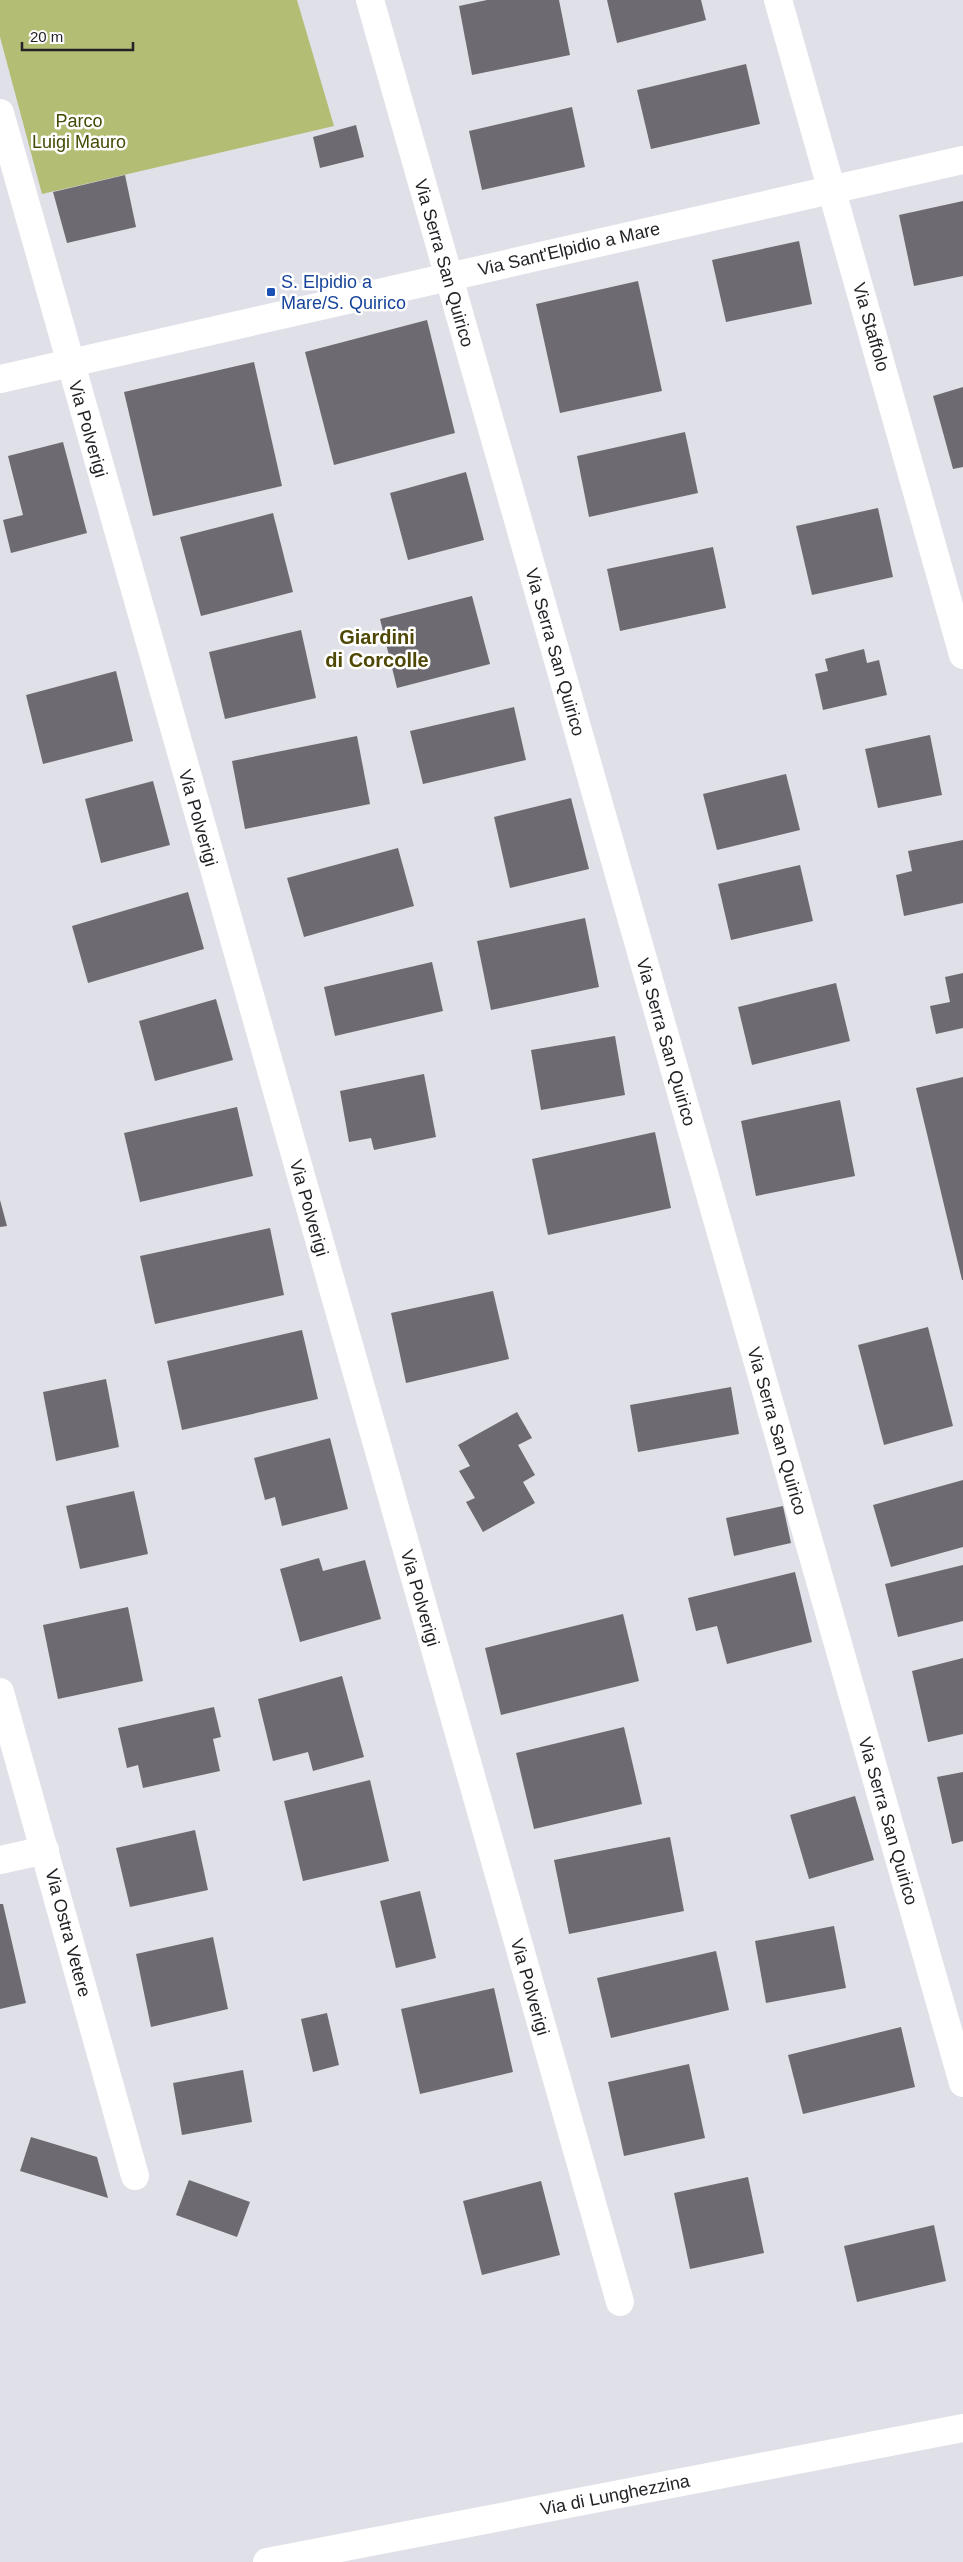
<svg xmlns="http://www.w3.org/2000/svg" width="963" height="2562" font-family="Helvetica,sans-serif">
	<rect width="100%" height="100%" fill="#e0e0e9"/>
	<path fill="#b3bd73" d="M 0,0 L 297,0 L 334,126 L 42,194 L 0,37 Z"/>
	<g fill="#6d6a72">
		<path d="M 487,0 L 559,0 L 570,55 L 472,75 L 459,6 Z"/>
		<path d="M 607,0 L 701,0 L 706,20 L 617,43 Z"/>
		<path d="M 746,64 L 760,124 L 651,149 L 637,90 Z"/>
		<path d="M 572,107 L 585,167 L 482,190 L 469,131 Z"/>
		<path d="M 356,125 L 364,157 L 320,168 L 313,137 Z"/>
		<path d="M 125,175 L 136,227 L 67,243 L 53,192 Z"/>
		<path d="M 963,201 L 963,276 L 914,286 L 899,215 Z"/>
		<path d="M 799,241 L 812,304 L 726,322 L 712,260 Z"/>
		<path d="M 638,281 L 662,391 L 560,413 L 536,304 Z"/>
		<path d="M 427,320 L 455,433 L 334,465 L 305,352 Z"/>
		<path d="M 254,362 L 282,486 L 153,516 L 124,392 Z"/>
		<path d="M 963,387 L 963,467 L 953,469 L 933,396 Z"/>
		<path d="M 685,432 L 698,493 L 589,517 L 577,456 Z"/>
		<path d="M 63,442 L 87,533 L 11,553 L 3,520 L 23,515 L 8,456 Z"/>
		<path d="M 466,472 L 484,540 L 408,560 L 390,493 Z"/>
		<path d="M 878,508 L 893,577 L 812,595 L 796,526 Z"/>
		<path d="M 273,513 L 293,592 L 201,616 L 180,537 Z"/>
		<path d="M 713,547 L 726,608 L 620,631 L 607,569 Z"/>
		<path d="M 472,596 L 490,664 L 397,688 L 380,619 Z"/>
		<path d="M 301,630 L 316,698 L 225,719 L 209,652 Z"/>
		<path d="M 864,649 L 867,663 L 879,660 L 887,695 L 823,710 L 815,674 L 828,671 L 825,659 Z"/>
		<path d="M 116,671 L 133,741 L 43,764 L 26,695 Z"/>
		<path d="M 514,707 L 526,760 L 423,784 L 410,731 Z"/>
		<path d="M 930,735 L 942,795 L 878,808 L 865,749 Z"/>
		<path d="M 357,736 L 370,804 L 245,829 L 232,761 Z"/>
		<path d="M 786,774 L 800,830 L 717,850 L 703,794 Z"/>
		<path d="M 153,781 L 170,845 L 101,863 L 85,799 Z"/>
		<path d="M 571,798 L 589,869 L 510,888 L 494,817 Z"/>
		<path d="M 963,840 L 963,903 L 904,916 L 896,875 L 912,871 L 908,851 Z"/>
		<path d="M 398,848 L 414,906 L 304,937 L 287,878 Z"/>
		<path d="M 800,865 L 813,921 L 731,940 L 718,884 Z"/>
		<path d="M 188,892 L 204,949 L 88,983 L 72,926 Z"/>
		<path d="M 585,918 L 599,987 L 491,1010 L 477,941 Z"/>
		<path d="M 432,962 L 443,1011 L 335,1036 L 324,987 Z"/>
		<path d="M 963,973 L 963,1028 L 936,1034 L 930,1006 L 950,1002 L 945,977 Z"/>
		<path d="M 836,983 L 850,1041 L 752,1065 L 738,1007 Z"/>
		<path d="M 216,999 L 233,1060 L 155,1081 L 139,1021 Z"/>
		<path d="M 615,1036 L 625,1095 L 541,1110 L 531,1050 Z"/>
		<path d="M 424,1074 L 436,1137 L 374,1150 L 371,1138 L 349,1142 L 340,1091 Z"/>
		<path d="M 963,1077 L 963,1280 L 962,1280 L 916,1088 Z"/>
		<path d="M 840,1100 L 855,1176 L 756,1196 L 741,1121 Z"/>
		<path d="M 237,1107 L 253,1176 L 140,1202 L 124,1133 Z"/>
		<path d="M 655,1132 L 671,1208 L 548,1235 L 532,1159 Z"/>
		<path d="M 0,1200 L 7,1226 L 0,1227 Z"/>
		<path d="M 270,1228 L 284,1295 L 155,1324 L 140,1256 Z"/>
		<path d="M 493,1291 L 509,1359 L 406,1383 L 391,1313 Z"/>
		<path d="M 928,1327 L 953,1426 L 884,1445 L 858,1345 Z"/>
		<path d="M 302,1330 L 318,1399 L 182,1430 L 167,1361 Z"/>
		<path d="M 106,1379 L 119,1447 L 56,1461 L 43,1392 Z"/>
		<path d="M 731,1387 L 739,1434 L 638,1452 L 630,1405 Z"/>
		<path d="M 517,1412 L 532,1438 L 518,1445 L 535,1475 L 523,1482 L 535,1503 L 483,1532 L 466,1502 L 475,1498 L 459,1471 L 470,1466 L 458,1445 Z"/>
		<path d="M 330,1438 L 348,1509 L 282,1526 L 275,1497 L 265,1500 L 254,1458 Z"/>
		<path d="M 963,1480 L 963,1547 L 891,1567 L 873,1505 Z"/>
		<path d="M 134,1491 L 148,1554 L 80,1569 L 66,1506 Z"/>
		<path d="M 783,1506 L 791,1543 L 734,1556 L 726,1518 Z"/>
		<path d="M 319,1558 L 323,1571 L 365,1560 L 381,1619 L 300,1642 L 280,1569 Z"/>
		<path d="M 963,1565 L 963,1621 L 898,1637 L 885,1584 Z"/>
		<path d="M 795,1572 L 812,1642 L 727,1664 L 717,1626 L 696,1631 L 688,1598 Z"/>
		<path d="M 128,1607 L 143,1681 L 58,1699 L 43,1625 Z"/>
		<path d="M 623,1614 L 639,1681 L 501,1715 L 485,1648 Z"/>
		<path d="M 963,1658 L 963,1734 L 928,1742 L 912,1671 Z"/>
		<path d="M 342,1676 L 364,1757 L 313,1771 L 308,1752 L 273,1761 L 258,1699 Z"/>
		<path d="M 214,1707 L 221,1737 L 213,1739 L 220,1771 L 143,1788 L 138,1765 L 127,1768 L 118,1728 Z"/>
		<path d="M 624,1727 L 642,1804 L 534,1829 L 516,1753 Z"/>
		<path d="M 963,1772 L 963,1841 L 952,1844 L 937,1777 Z"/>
		<path d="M 370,1780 L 389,1861 L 303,1881 L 284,1801 Z"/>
		<path d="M 855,1796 L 874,1860 L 809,1879 L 790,1815 Z"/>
		<path d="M 195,1830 L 208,1890 L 130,1907 L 116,1848 Z"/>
		<path d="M 670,1837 L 684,1911 L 569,1934 L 554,1860 Z"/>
		<path d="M 420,1891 L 436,1958 L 396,1968 L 380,1901 Z"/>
		<path d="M 0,1904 L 3,1904 L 26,2003 L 0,2009 Z"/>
		<path d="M 834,1926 L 846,1988 L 766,2003 L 755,1941 Z"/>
		<path d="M 213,1937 L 228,2009 L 151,2027 L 136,1954 Z"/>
		<path d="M 716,1951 L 729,2010 L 611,2038 L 597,1978 Z"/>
		<path d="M 494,1988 L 513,2072 L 420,2094 L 401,2009 Z"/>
		<path d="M 327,2013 L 339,2065 L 313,2072 L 301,2019 Z"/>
		<path d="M 901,2027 L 915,2087 L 803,2114 L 788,2055 Z"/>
		<path d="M 689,2064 L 705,2138 L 624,2156 L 608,2082 Z"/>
		<path d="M 243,2070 L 252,2122 L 182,2135 L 173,2083 Z"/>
		<path d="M 31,2137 L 97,2157 L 108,2198 L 20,2171 Z"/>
		<path d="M 748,2177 L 764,2253 L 690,2269 L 674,2193 Z"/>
		<path d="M 189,2180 L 250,2202 L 237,2237 L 176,2215 Z"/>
		<path d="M 541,2181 L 560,2255 L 482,2275 L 463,2201 Z"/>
		<path d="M 934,2225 L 946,2281 L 857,2302 L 844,2246 Z"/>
	</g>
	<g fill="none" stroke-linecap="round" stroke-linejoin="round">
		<g stroke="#fff" stroke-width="28">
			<path d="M 370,0 L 963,2083"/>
			<path d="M 778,0 L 963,655"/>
			<path d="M 0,113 L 620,2302"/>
			<path d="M 0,379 L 963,160"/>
			<path d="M 0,1692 L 135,2176"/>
			<path d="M 0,1860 L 45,1850"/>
		</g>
		<path stroke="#fff" stroke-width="28" d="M 267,2562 L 963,2428"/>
	</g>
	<rect fill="#1a4fb4" stroke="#fff" stroke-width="2" x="266" y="287" width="10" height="10" rx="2.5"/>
	<g text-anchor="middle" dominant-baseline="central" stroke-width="5" stroke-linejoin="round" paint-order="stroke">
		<g font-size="18" fill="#454b04" stroke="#fff">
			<text x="79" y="121">Parco<tspan x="79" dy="21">Luigi Mauro</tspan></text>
		</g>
		<g font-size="18" fill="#232327" stroke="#fff">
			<text transform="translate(569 249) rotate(-13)">Via Sant'Elpidio a Mare</text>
			<text transform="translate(444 263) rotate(74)">Via Serra San Quirico</text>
			<text transform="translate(871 327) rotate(74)">Via Staffolo</text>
			<text transform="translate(88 429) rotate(74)">Via Polverigi</text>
			<text transform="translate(555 652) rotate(74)">Via Serra San Quirico</text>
			<text transform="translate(198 818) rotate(74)">Via Polverigi</text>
			<text transform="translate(666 1042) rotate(74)">Via Serra San Quirico</text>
			<text transform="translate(309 1208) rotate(74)">Via Polverigi</text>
			<text transform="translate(777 1431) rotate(74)">Via Serra San Quirico</text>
			<text transform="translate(420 1598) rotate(74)">Via Polverigi</text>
			<text transform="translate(888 1821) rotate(74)">Via Serra San Quirico</text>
			<text transform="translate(68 1933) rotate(75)">Via Ostra Vetere</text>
			<text transform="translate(530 1987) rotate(74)">Via Polverigi</text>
			<text transform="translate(615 2495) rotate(-11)">Via di Lunghezzina</text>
		</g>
		<g font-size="18" fill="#164399" stroke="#fff" text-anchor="start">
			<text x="281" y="282">S. Elpidio a<tspan x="281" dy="21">Mare/S. Quirico</tspan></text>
		</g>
		<g font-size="20" font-weight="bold" fill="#4f4705" stroke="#fff">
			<text x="377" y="637">Giardini<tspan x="377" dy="23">di Corcolle</tspan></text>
		</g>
	</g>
	<path d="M22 42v8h111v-8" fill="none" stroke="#232327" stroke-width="2.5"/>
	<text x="30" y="42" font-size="15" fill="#232327" stroke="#ffffff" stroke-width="4" paint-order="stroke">20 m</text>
</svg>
